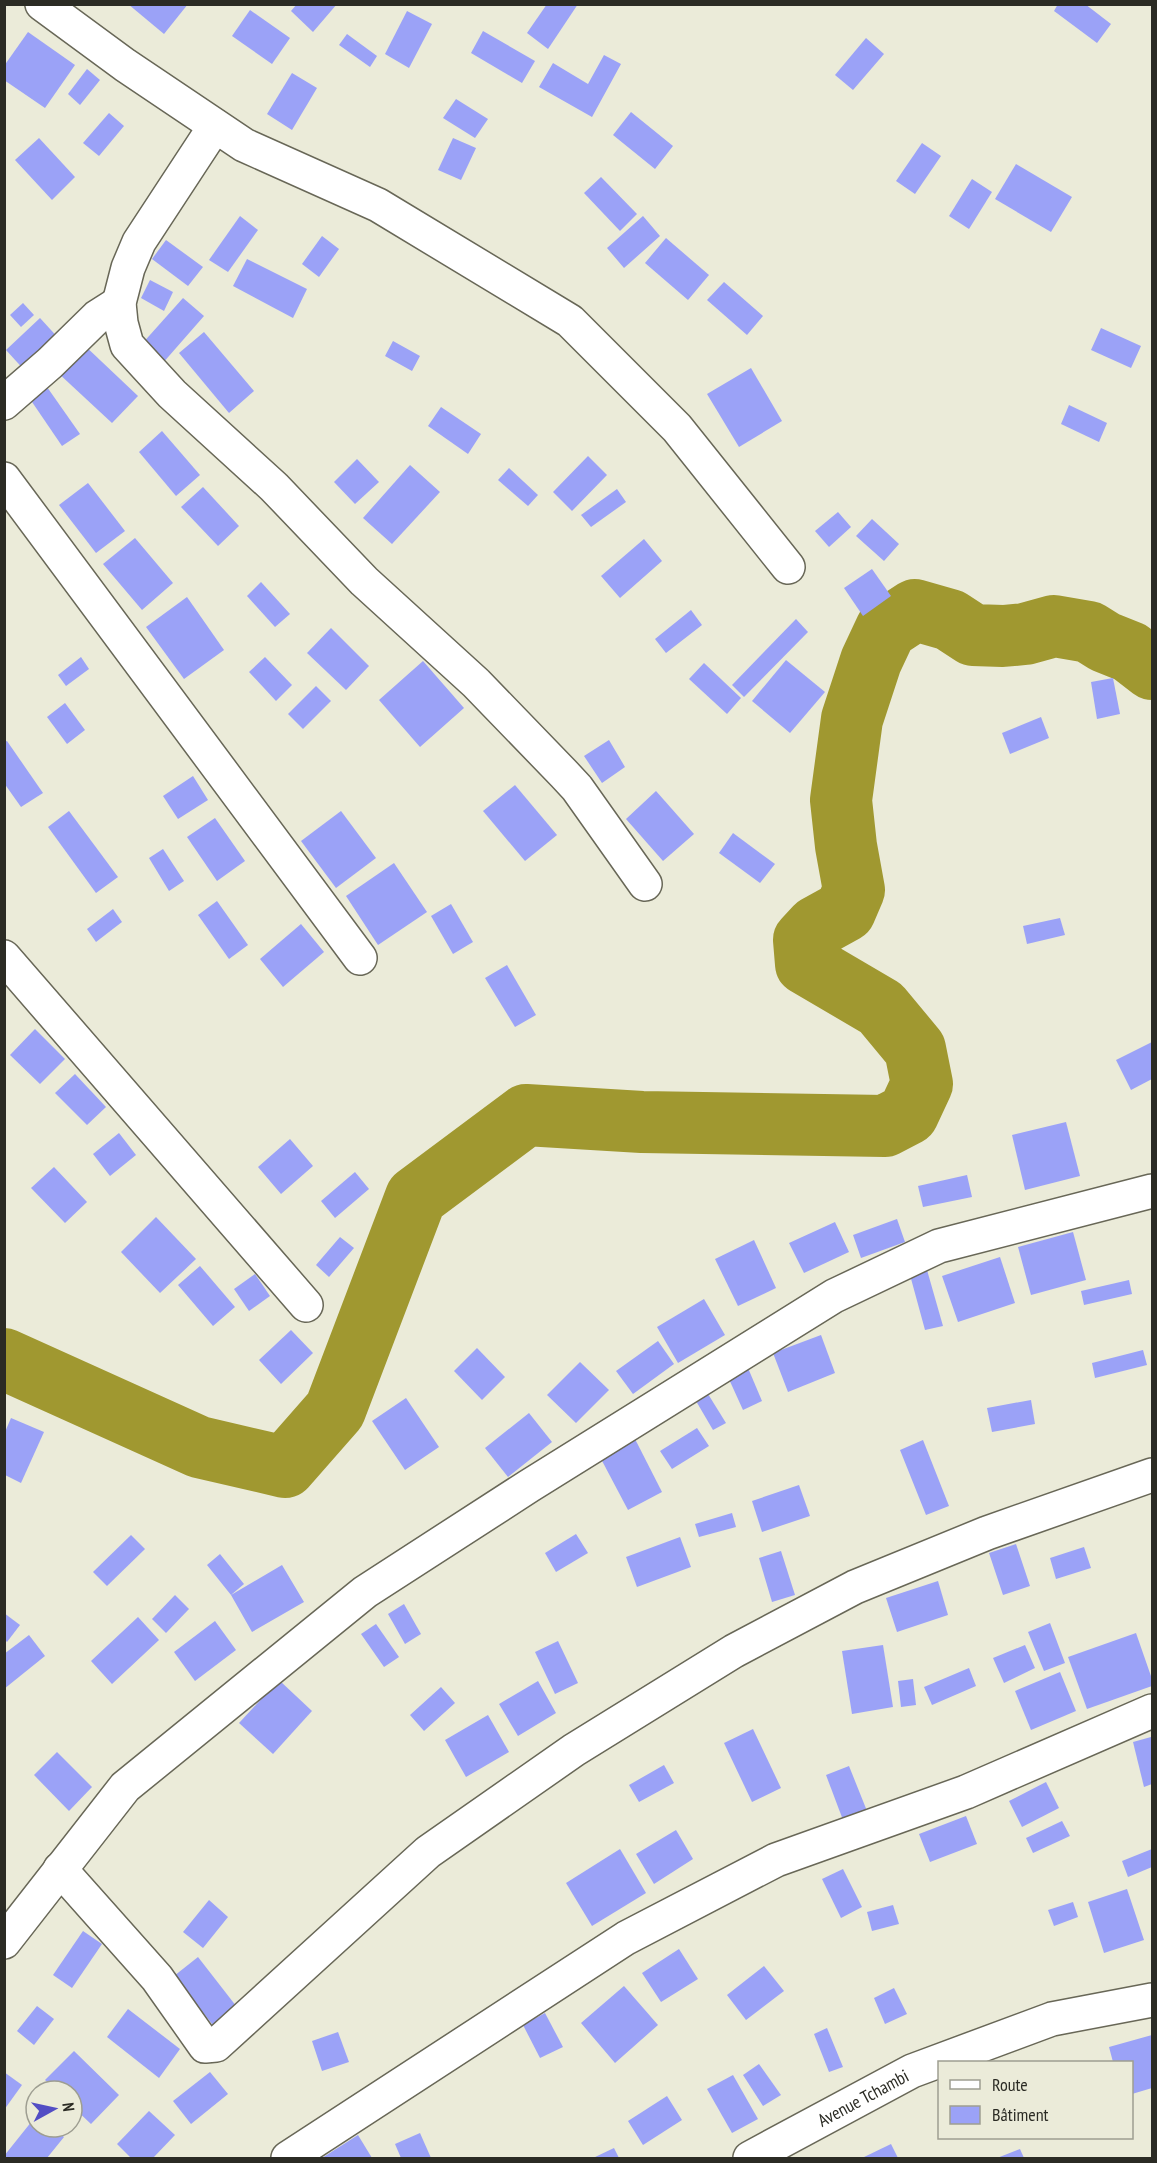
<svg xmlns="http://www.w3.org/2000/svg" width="1157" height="2163" font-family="'PT Sans Narrow',sans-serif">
	<rect width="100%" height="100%" fill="#ebebd9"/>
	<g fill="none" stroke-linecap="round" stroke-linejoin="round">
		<path stroke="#a09830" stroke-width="62" d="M 4,1359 L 199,1447 L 285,1467 L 335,1410 L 416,1197 L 526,1115 L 642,1122 L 885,1126 L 908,1114 L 922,1084 L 915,1049 L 881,1008 L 806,964 L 804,940 L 816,927 L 845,911 L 854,890 L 846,846 L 841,800 L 852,719 L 871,661 L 886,629 L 915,610 L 950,620 L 973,635 L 1003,636 L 1025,634 L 1054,626 L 1089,632 L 1105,642 L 1130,652 L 1152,669"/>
	</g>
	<g fill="#9ba2f7">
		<path d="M 128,4 L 188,4 L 164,34 Z"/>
		<path d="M 297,4 L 337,4 L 313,32 L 291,11 Z"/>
		<path d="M 547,4 L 578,4 L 548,49 L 527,33 Z"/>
		<path d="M 1058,4 L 1085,4 L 1111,24 L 1097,43 L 1054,11 Z"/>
		<path d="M 250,10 L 290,38 L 272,64 L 232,36 Z"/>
		<path d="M 407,11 L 432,24 L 409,68 L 385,54 Z"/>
		<path d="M 483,31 L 535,61 L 522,83 L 471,53 Z"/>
		<path d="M 28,32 L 75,65 L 45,108 L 4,80 L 4,66 Z"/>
		<path d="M 347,34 L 377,56 L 370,67 L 339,45 Z"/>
		<path d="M 866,38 L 884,54 L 853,90 L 835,75 Z"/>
		<path d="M 604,55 L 621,64 L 592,117 L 539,87 L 553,63 L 588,84 Z"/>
		<path d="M 87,69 L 100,80 L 80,105 L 68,94 Z"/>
		<path d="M 292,73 L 317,88 L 292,130 L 267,114 Z"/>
		<path d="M 456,99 L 488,119 L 475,138 L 443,118 Z"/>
		<path d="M 631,112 L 673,146 L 655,169 L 613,135 Z"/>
		<path d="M 109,113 L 124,126 L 99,156 L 83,143 Z"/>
		<path d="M 39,138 L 75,177 L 52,200 L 15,160 Z"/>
		<path d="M 453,138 L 476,148 L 461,180 L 438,170 Z"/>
		<path d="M 922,143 L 941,156 L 915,194 L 896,181 Z"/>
		<path d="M 1016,164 L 1072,197 L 1051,232 L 995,199 Z"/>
		<path d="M 601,177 L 637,214 L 620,231 L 584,193 Z"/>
		<path d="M 972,179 L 992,192 L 969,229 L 949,216 Z"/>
		<path d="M 240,216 L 258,230 L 228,272 L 209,260 Z"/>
		<path d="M 643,216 L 660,236 L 624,268 L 607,248 Z"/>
		<path d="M 322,236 L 339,249 L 319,277 L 302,264 Z"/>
		<path d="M 666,238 L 709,275 L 688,300 L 645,263 Z"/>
		<path d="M 166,240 L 203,267 L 188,286 L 152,259 Z"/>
		<path d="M 247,259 L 307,289 L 293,318 L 233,286 Z"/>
		<path d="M 150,280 L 173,292 L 164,311 L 141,298 Z"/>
		<path d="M 724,282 L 763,316 L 747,335 L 707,300 Z"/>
		<path d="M 183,298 L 204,316 L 162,364 L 141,345 Z"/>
		<path d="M 23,303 L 34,315 L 21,327 L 10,315 Z"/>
		<path d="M 40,318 L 61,341 L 27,373 L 6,350 Z"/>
		<path d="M 1101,328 L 1141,346 L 1131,368 L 1091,350 Z"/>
		<path d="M 204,332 L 254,391 L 229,413 L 179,353 Z"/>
		<path d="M 393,341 L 420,356 L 412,371 L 385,356 Z"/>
		<path d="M 82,343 L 138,396 L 112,423 L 56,371 Z"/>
		<path d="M 751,368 L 782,421 L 739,447 L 707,394 Z"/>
		<path d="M 47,387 L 80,434 L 62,446 L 30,399 Z"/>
		<path d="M 1069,405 L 1107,423 L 1099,442 L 1061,424 Z"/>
		<path d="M 441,407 L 481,434 L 468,454 L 428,426 Z"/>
		<path d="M 162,431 L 200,475 L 176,496 L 139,452 Z"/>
		<path d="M 588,456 L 607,475 L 572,511 L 553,492 Z"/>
		<path d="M 357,459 L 379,482 L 355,504 L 334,482 Z"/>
		<path d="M 410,465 L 440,492 L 392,544 L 363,518 Z"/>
		<path d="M 509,468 L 538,495 L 528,506 L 498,480 Z"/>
		<path d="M 88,483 L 125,531 L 96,553 L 59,505 Z"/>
		<path d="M 203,487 L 239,526 L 218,546 L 181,507 Z"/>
		<path d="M 617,489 L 626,502 L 591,527 L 581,515 Z"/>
		<path d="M 838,512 L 851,527 L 829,547 L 815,531 Z"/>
		<path d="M 872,519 L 899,544 L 884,561 L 856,536 Z"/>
		<path d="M 135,538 L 173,583 L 142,610 L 103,564 Z"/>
		<path d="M 644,539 L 662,561 L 620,598 L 601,576 Z"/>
		<path d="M 872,569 L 891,596 L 863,616 L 844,588 Z"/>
		<path d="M 261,582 L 290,614 L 275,627 L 247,596 Z"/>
		<path d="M 187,597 L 224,650 L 184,679 L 146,627 Z"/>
		<path d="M 691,610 L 702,625 L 666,653 L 655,639 Z"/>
		<path d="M 796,619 L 808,632 L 744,697 L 732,685 Z"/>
		<path d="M 331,628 L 369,666 L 346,690 L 307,653 Z"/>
		<path d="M 81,657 L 89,669 L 66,686 L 58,675 Z"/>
		<path d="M 265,657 L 292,685 L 276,701 L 249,672 Z"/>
		<path d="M 786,660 L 825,692 L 790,733 L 752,701 Z"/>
		<path d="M 423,661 L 464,708 L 420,747 L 379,700 Z"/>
		<path d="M 704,663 L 741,698 L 727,714 L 689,679 Z"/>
		<path d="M 1113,678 L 1120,714 L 1097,719 L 1091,682 Z"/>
		<path d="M 316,686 L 331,701 L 303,729 L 288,714 Z"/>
		<path d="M 65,703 L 85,730 L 67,744 L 47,717 Z"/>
		<path d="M 1041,717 L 1049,738 L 1010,754 L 1002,733 Z"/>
		<path d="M 609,740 L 625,767 L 602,783 L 584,756 Z"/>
		<path d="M 7,741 L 43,793 L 21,807 L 4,783 L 4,742 Z"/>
		<path d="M 193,776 L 208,800 L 178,819 L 163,796 Z"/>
		<path d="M 515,785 L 557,835 L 525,861 L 483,811 Z"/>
		<path d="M 656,791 L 694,834 L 663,861 L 626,819 Z"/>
		<path d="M 69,811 L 118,877 L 96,893 L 48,827 Z"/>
		<path d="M 341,811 L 376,858 L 336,888 L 301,841 Z"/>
		<path d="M 215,818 L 245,861 L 217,881 L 187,837 Z"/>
		<path d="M 733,833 L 775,864 L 760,883 L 719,853 Z"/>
		<path d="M 163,849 L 184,881 L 169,891 L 149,858 Z"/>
		<path d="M 394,863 L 427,912 L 378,945 L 346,896 Z"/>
		<path d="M 217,901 L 248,945 L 229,959 L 198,915 Z"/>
		<path d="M 451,904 L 473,942 L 453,954 L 431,916 Z"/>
		<path d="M 113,909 L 122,922 L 96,942 L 87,929 Z"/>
		<path d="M 1060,918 L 1065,935 L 1027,944 L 1023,926 Z"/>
		<path d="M 301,924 L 324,952 L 283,987 L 260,959 Z"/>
		<path d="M 507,965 L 536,1015 L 515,1027 L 485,978 Z"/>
		<path d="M 35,1029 L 65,1059 L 40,1084 L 10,1055 Z"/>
		<path d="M 1152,1042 L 1152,1079 L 1131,1090 L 1116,1060 Z"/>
		<path d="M 75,1074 L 106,1107 L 87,1125 L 55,1093 Z"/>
		<path d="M 1066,1122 L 1080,1176 L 1025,1190 L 1012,1135 Z"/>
		<path d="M 119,1133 L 136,1155 L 110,1176 L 93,1154 Z"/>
		<path d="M 290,1139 L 313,1166 L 281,1194 L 258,1167 Z"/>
		<path d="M 54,1167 L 87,1202 L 65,1223 L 31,1188 Z"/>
		<path d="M 355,1172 L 369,1189 L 335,1218 L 321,1201 Z"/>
		<path d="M 967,1175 L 972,1197 L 923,1207 L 918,1186 Z"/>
		<path d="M 156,1217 L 196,1259 L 160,1293 L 121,1252 Z"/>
		<path d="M 897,1219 L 905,1242 L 861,1258 L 853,1235 Z"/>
		<path d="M 835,1222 L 849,1252 L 804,1273 L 789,1243 Z"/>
		<path d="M 1073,1232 L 1086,1280 L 1031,1295 L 1018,1247 Z"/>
		<path d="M 340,1237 L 354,1248 L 329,1277 L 316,1265 Z"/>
		<path d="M 754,1240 L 776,1288 L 738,1306 L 715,1259 Z"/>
		<path d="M 1000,1257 L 1015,1303 L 958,1322 L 942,1276 Z"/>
		<path d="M 200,1266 L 235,1307 L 213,1326 L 178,1285 Z"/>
		<path d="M 927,1270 L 943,1326 L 925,1330 L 910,1275 Z"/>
		<path d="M 255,1274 L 270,1296 L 249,1311 L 234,1289 Z"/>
		<path d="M 1129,1280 L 1132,1294 L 1084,1305 L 1081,1291 Z"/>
		<path d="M 704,1299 L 725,1335 L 678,1363 L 657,1327 Z"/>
		<path d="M 291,1330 L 313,1353 L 281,1384 L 259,1360 Z"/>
		<path d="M 821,1335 L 835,1373 L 788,1392 L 773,1353 Z"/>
		<path d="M 658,1341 L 674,1364 L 633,1394 L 616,1371 Z"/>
		<path d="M 477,1348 L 505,1377 L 482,1400 L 454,1371 Z"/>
		<path d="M 1143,1350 L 1147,1365 L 1095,1378 L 1092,1363 Z"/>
		<path d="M 580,1362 L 609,1390 L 576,1423 L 547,1395 Z"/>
		<path d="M 748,1368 L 762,1401 L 743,1410 L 728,1377 Z"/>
		<path d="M 708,1394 L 726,1423 L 713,1430 L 696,1401 Z"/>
		<path d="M 406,1398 L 439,1447 L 405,1470 L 372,1421 Z"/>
		<path d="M 1031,1400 L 1035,1424 L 992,1432 L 987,1408 Z"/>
		<path d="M 529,1413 L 552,1442 L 508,1477 L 485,1448 Z"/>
		<path d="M 11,1418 L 44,1432 L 21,1483 L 5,1475 L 5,1432 Z"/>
		<path d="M 697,1428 L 709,1446 L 672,1469 L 660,1451 Z"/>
		<path d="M 635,1439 L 662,1492 L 628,1510 L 600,1457 Z"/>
		<path d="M 923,1440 L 949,1506 L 926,1515 L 900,1450 Z"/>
		<path d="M 799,1485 L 810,1516 L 762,1532 L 752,1501 Z"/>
		<path d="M 732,1513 L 736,1527 L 699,1537 L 695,1524 Z"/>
		<path d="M 576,1534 L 588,1553 L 556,1572 L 545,1553 Z"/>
		<path d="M 131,1535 L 145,1549 L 107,1586 L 93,1572 Z"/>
		<path d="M 680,1537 L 691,1567 L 637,1587 L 626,1557 Z"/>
		<path d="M 1016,1544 L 1030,1586 L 1003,1595 L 989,1553 Z"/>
		<path d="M 1084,1547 L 1091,1568 L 1056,1579 L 1050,1558 Z"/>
		<path d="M 781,1551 L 795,1595 L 772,1602 L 759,1558 Z"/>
		<path d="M 220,1554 L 244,1584 L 231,1595 L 282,1565 L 304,1602 L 252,1632 L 231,1595 L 207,1565 Z"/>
		<path d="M 938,1581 L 948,1615 L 897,1632 L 886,1598 Z"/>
		<path d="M 175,1595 L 189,1609 L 166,1633 L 152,1619 Z"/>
		<path d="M 404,1604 L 421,1634 L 405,1644 L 388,1614 Z"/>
		<path d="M 4,1613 L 20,1625 L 7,1642 L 4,1639 Z"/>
		<path d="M 138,1617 L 159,1640 L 112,1684 L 91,1661 Z"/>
		<path d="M 215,1621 L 236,1650 L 195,1681 L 174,1652 Z"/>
		<path d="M 1050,1623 L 1065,1663 L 1044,1671 L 1028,1632 Z"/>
		<path d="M 376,1624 L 399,1657 L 384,1667 L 361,1634 Z"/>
		<path d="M 1136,1633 L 1152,1679 L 1152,1686 L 1087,1709 L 1068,1657 Z"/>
		<path d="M 29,1635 L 45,1656 L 4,1689 L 4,1654 Z"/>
		<path d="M 558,1641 L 578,1683 L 555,1694 L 535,1652 Z"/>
		<path d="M 883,1645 L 893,1707 L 852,1714 L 842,1651 Z"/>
		<path d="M 1025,1645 L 1035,1668 L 1004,1683 L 993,1658 Z"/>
		<path d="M 969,1668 L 976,1686 L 932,1705 L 924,1687 Z"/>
		<path d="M 1060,1672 L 1076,1711 L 1031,1730 L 1015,1691 Z"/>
		<path d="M 913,1679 L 916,1705 L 901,1707 L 898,1681 Z"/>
		<path d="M 279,1680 L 312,1711 L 273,1754 L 239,1723 Z"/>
		<path d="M 538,1681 L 556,1713 L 518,1736 L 499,1704 Z"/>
		<path d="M 441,1687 L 455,1703 L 424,1731 L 410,1715 Z"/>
		<path d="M 488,1715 L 509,1752 L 466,1777 L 445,1740 Z"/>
		<path d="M 753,1729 L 781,1788 L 752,1802 L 724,1743 Z"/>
		<path d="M 1151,1737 L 1152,1784 L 1144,1787 L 1133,1742 Z"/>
		<path d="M 57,1752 L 92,1787 L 69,1811 L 34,1775 Z"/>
		<path d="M 664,1765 L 674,1783 L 639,1802 L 629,1785 Z"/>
		<path d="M 849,1766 L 867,1811 L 843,1820 L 826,1775 Z"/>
		<path d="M 1046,1782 L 1059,1808 L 1022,1827 L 1009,1801 Z"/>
		<path d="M 966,1816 L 977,1844 L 930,1862 L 919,1834 Z"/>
		<path d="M 1062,1821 L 1070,1836 L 1033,1853 L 1026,1838 Z"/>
		<path d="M 676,1830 L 693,1859 L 654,1884 L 636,1854 Z"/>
		<path d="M 620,1849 L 646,1893 L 592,1926 L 566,1883 Z"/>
		<path d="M 1152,1849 L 1152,1867 L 1128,1877 L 1122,1861 Z"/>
		<path d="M 843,1869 L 862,1907 L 841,1918 L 822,1879 Z"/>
		<path d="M 1127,1889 L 1144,1940 L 1104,1953 L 1088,1902 Z"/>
		<path d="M 209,1900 L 228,1917 L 203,1948 L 183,1932 Z"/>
		<path d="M 1073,1902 L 1078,1917 L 1054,1926 L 1048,1910 Z"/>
		<path d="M 893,1905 L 899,1924 L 872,1931 L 867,1912 Z"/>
		<path d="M 83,1931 L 102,1944 L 72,1988 L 53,1975 Z"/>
		<path d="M 679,1949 L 698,1979 L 661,2002 L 642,1973 Z"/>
		<path d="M 198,1957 L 240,2011 L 216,2029 L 174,1976 Z"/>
		<path d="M 764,1966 L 784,1991 L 746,2020 L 727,1995 Z"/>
		<path d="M 624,1986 L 658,2025 L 615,2063 L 581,2023 Z"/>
		<path d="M 894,1988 L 907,2014 L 885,2024 L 874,1998 Z"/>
		<path d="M 37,2006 L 54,2019 L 34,2045 L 17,2031 Z"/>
		<path d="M 128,2009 L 180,2049 L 159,2078 L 107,2037 Z"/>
		<path d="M 545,2013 L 563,2047 L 540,2058 L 523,2025 Z"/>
		<path d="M 827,2028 L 843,2067 L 829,2072 L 814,2034 Z"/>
		<path d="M 338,2032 L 349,2062 L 322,2071 L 312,2041 Z"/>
		<path d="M 1152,2035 L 1152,2088 L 1132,2094 L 1132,2062 L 1113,2062 L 1109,2047 Z"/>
		<path d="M 74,2051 L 119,2095 L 91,2124 L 72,2106 L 72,2091 L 57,2091 L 45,2080 Z"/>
		<path d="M 759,2064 L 781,2095 L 763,2106 L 743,2075 Z"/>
		<path d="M 4,2072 L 22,2085 L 4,2110 Z"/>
		<path d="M 210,2072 L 228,2094 L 191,2124 L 173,2101 Z"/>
		<path d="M 733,2075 L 758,2119 L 732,2133 L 707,2089 Z"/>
		<path d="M 667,2096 L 682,2120 L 643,2145 L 628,2121 Z"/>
		<path d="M 149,2111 L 175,2135 L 153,2158 L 131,2158 L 117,2144 Z"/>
		<path d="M 36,2116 L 36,2127 L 52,2127 L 64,2137 L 47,2158 L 4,2158 L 4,2156 Z"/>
		<path d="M 420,2133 L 431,2158 L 401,2158 L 395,2144 Z"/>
		<path d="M 358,2135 L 372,2158 L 322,2158 Z"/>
		<path d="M 891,2144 L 898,2158 L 862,2158 Z"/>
		<path d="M 614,2148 L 619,2158 L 593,2158 Z"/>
		<path d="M 1020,2149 L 1024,2158 L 997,2158 Z"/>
	</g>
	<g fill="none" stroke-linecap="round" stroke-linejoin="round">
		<g stroke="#686757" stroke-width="36">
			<g id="minor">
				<path d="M 42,4 L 125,65 L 244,145 L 378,205 L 570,321 L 677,428 L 788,567"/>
				<path d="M 215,126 L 139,242 L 128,268 L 119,303 L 121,323 L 127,345 L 172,394 L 274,487 L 364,581 L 476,683 L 564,774 L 577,788 L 645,884"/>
				<path d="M 4,403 L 50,363 L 97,317 L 119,303"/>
				<path d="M 4,479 L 360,958"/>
				<path d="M 4,957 L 306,1305"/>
				<path d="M 60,1869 L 157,1978 L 205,2046 L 216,2045 L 428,1852 L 574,1750 L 734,1651 L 855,1587 L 987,1533 L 1152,1475"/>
				<path d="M 4,1942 L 125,1787 L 365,1592 L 529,1486 L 834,1296 L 939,1246 L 1152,1191"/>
				<path d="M 288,2158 L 626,1938 L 776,1860 L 966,1792 L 1152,1711"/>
				<path id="s1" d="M 750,2158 L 912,2071 L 1052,2019 L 1152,2000"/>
			</g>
		</g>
		<use href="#minor" stroke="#fff" stroke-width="33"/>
	</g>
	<g text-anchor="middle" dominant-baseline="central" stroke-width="4.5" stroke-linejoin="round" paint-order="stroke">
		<g font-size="18" fill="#2b2b24" stroke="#ebebd9">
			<text stroke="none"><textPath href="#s1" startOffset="128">Avenue Tchambi</textPath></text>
		</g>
	</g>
	<rect width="1157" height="2163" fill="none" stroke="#2b2b24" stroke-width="12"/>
	<rect x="938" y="2061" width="195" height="78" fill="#ebebd9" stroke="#9e9e91" stroke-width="1.5"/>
	<rect x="950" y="2080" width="30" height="9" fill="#ffffff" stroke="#9e9e91" stroke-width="1.5"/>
	<text x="992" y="2091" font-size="18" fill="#2b2b24">Route</text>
	<rect x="950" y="2106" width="30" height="18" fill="#9ba2f7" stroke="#9e9e91" stroke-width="1.5"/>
	<text x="992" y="2121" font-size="18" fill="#2b2b24">Bâtiment</text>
	<g transform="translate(54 2109) rotate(82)"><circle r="28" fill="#ebebd9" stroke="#9e9e91" stroke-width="1.5"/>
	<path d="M0-4.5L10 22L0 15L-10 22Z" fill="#524dc4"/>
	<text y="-9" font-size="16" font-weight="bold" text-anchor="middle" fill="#2b2b24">N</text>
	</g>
</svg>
